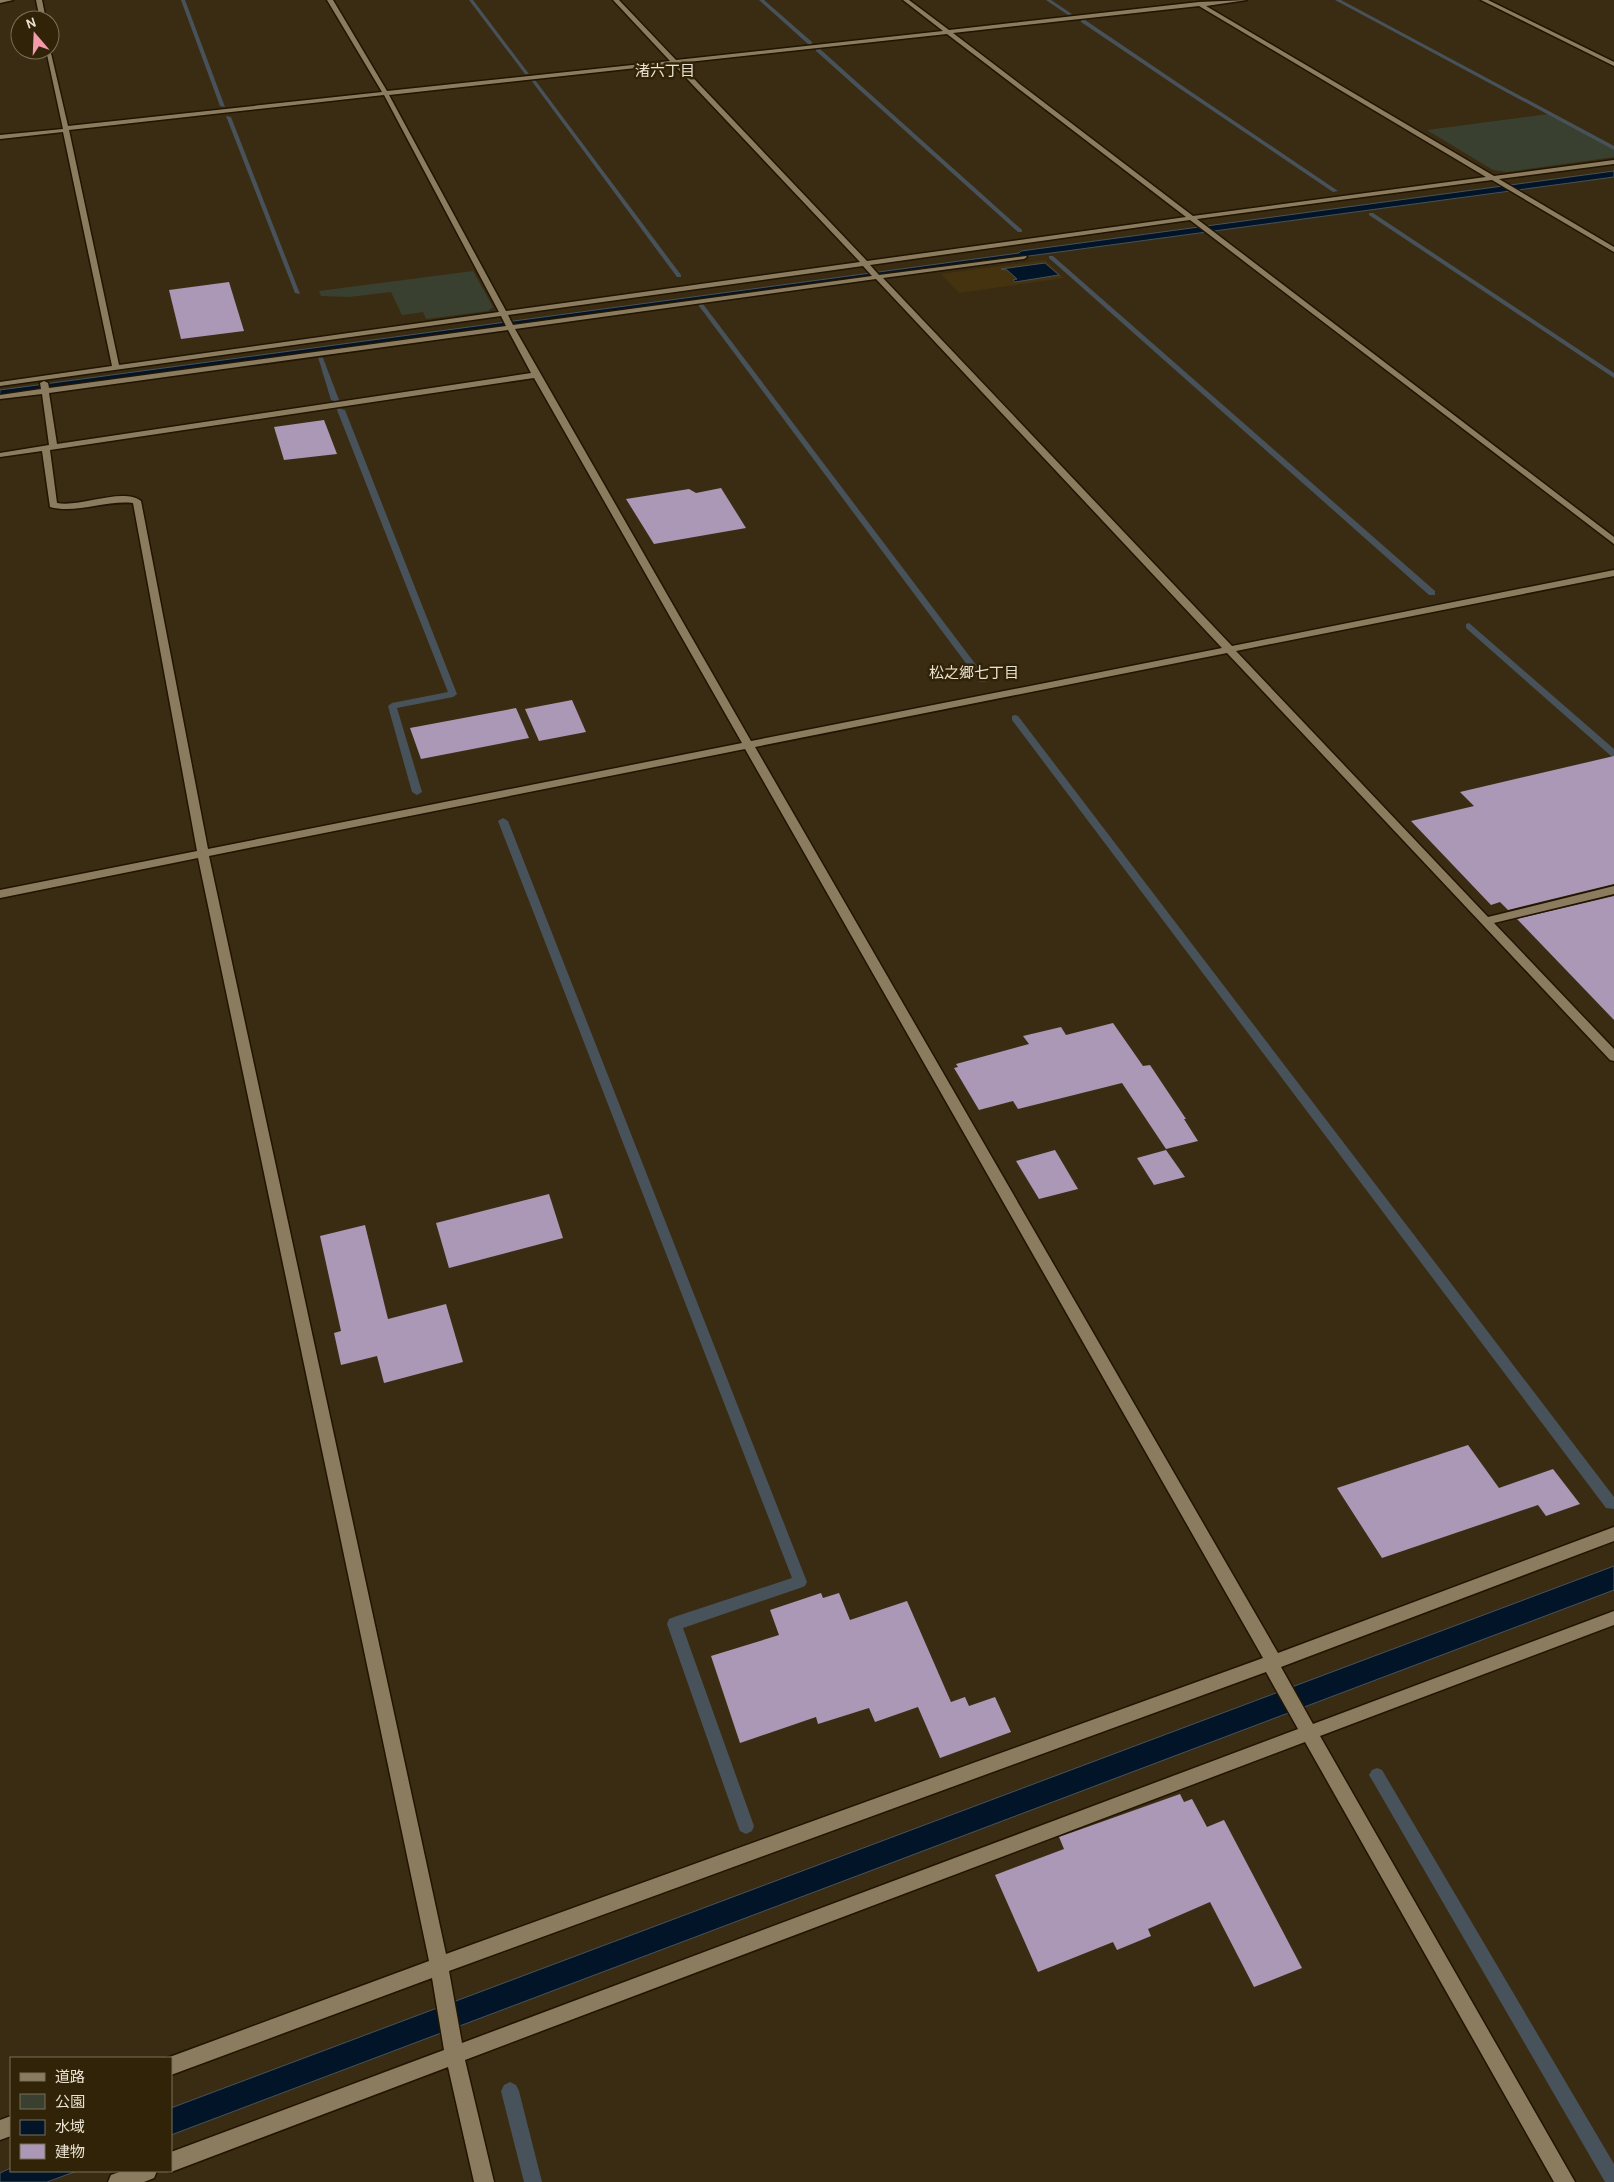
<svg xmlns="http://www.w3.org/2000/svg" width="1614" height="2182" font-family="Karla,'Noto Sans JP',sans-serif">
	<rect width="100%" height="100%" fill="#3a2c12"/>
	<path fill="#453310" d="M 1045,260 L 1064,278 L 959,293 L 941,274 Z"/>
	<g fill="#3a402f">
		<path d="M 1549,114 L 1614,149 L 1614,157 L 1507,172 L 1493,170 L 1427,130 Z"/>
		<path d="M 473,271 L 493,307 L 488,311 L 426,319 L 423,312 L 402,315 L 391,292 L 349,297 L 321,296 L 319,291 Z"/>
	</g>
	<g fill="#021528" stroke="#48525b">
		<path d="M 1614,171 L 1614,177 L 0,395 L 0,390 L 886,271 L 1019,253 L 1021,251 Z"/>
		<path d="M 1045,263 L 1059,275 L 1015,282 L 1013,280 L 1017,279 L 1007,270 L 1001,269 Z"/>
		<path d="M 1614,1566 L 1614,1590 L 171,2135 L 171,2108 Z"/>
		<path d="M 11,2168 L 11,2171 L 77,2171 L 47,2182 L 0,2182 L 0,2173 Z"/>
	</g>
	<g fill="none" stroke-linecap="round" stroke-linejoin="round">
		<g fill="#48525b" fill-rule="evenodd">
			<path d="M 181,0 L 185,0 L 225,107 L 220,106 Z"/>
			<path d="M 469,0 L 473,0 L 529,74 L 525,74 Z"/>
			<path d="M 759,0 L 764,0 L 812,42 L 812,44 L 808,44 Z"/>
			<path d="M 1046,0 L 1051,0 L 1072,14 L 1068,15 Z"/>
			<path d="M 1335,0 L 1341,0 L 1614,146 L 1614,150 Z"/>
			<path d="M 1081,20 L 1085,20 L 1338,191 L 1333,192 L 1081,22 Z"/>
			<path d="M 816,49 L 820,49 L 1022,230 L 1022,232 L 1018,232 L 816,51 Z"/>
			<path d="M 531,80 L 535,80 L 681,275 L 681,277 L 677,277 Z"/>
			<path d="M 226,116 L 231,117 L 300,294 L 295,293 Z"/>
			<path d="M 1369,213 L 1373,213 L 1614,373 L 1614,378 L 1369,215 Z"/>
			<path d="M 1049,256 L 1053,256 L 1435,591 L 1435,595 L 1429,595 L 1049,258 Z"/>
			<path d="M 699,304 L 703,304 L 986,678 L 986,682 L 980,682 L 699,306 Z"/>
			<path d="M 318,357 L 323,358 L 339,400 L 338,402 L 331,400 Z"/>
			<path d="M 338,408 L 345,410 L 457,694 L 453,697 L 397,708 L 422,792 L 417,795 L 412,792 L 388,706 L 392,703 L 448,692 L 337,410 Z"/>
			<path d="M 1469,623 L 1614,749 L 1614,757 L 1611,756 L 1466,628 L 1466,624 Z"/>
			<path d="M 1015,715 L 1018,716 L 1614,1497 L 1614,1509 L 1606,1508 L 1012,720 L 1012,716 Z"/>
			<path d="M 503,818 L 508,821 L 807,1582 L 805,1586 L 800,1588 L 683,1628 L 754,1826 L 752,1831 L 746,1834 L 740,1831 L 738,1826 L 667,1624 L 669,1619 L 674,1617 L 792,1578 L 498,821 Z"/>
			<path d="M 1377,1768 L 1382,1770 L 1614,2164 L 1614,2182 L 1605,2182 L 1372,1780 L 1369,1775 L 1372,1770 Z"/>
			<path d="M 510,2082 L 516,2085 L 519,2091 L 542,2182 L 524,2182 L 501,2091 L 504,2085 Z"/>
		</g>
	</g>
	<g fill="#aa98b6">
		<path d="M 229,282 L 244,331 L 181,339 L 169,290 Z"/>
		<path d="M 324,420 L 337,454 L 284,460 L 274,427 Z"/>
		<path d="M 721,488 L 746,528 L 654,544 L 626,499 L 689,489 L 696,493 Z"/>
		<path d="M 572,700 L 586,732 L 539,741 L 525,709 Z"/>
		<path d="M 516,708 L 529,738 L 421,759 L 410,728 Z"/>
		<path d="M 1614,756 L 1614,884 L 1508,910 L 1500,902 L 1491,905 L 1411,821 L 1474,806 L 1460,792 Z"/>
		<path d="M 1614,896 L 1614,1020 L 1517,919 Z"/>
		<path d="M 1113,1023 L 1143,1066 L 1150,1065 L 1186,1119 L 1184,1119 L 1198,1141 L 1166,1149 L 1122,1083 L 1018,1109 L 1013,1101 L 979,1110 L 954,1068 L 958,1067 L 956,1064 L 1029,1044 L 1023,1036 L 1061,1027 L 1066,1035 Z"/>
		<path d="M 1055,1150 L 1078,1189 L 1039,1199 L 1016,1161 Z"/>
		<path d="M 1166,1150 L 1185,1177 L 1154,1185 L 1137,1158 Z"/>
		<path d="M 549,1194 L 563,1238 L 449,1268 L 436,1223 Z"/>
		<path d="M 365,1225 L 388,1319 L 446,1304 L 463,1362 L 384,1383 L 377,1356 L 341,1365 L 334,1333 L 341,1331 L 320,1236 Z"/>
		<path d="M 1468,1445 L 1499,1488 L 1553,1469 L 1580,1504 L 1546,1516 L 1538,1505 L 1382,1558 L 1337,1488 Z"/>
		<path d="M 821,1593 L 823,1598 L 839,1593 L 850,1620 L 907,1601 L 951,1702 L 965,1697 L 969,1706 L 995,1697 L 1011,1732 L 940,1758 L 918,1707 L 875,1722 L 869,1708 L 818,1724 L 816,1717 L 740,1743 L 711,1656 L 779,1635 L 770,1610 Z"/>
		<path d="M 1180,1794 L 1184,1802 L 1192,1799 L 1207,1827 L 1224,1820 L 1302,1968 L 1254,1987 L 1210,1902 L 1148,1929 L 1151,1936 L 1117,1950 L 1113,1942 L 1038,1972 L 995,1875 L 1064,1849 L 1059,1837 Z"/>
	</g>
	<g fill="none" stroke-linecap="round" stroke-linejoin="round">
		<g stroke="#211400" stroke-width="3">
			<g id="minor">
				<path d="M 0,0 L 13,0 L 0,3 Z"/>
				<path d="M 36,0 L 42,0 L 46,20 L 40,20 Z"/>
				<path d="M 327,0 L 333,0 L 387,91 L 670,61 L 613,0 L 619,0 L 676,60 L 943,31 L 903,0 L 909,0 L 949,30 L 1199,2 L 1247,0 L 1206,6 L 1494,176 L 1614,160 L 1614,164 L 1499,179 L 1614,247 L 1614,252 L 1492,180 L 1197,219 L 1614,537 L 1614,544 L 1190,220 L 870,265 L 879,275 L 1026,256 L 1027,257 L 1024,259 L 883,278 L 1232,646 L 1614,570 L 1614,576 L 1236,651 L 1488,917 L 1614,886 L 1614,894 L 1494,923 L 1614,1049 L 1614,1061 L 1610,1060 L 1227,653 L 755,747 L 1278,1653 L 1614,1527 L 1614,1541 L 1281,1667 L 1313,1724 L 1614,1611 L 1614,1625 L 1320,1736 L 1575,2182 L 1554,2182 L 1305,1742 L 465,2060 L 494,2182 L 474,2182 L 448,2067 L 171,2172 L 168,2171 L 171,2171 L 171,2152 L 444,2050 L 432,1978 L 171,2075 L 171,2058 L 167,2058 L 429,1961 L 198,858 L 0,898 L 0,890 L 197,851 L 133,503 C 106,500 76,514 50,507 L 42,451 L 0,457 L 0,453 L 49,445 L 42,394 L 0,399 L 0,395 L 41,389 L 40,383 L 44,381 L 48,383 L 49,388 L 506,326 L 501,316 L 0,386 L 0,382 L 112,366 L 63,132 L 0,139 L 0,135 L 63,129 L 46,50 L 50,49 L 68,126 L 382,92 ZM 1199,6 L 1486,177 L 1193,216 L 953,33 ZM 947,34 L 1186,217 L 867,261 L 679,63 ZM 673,64 L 860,262 L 506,311 L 389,95 ZM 384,95 L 499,312 L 119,365 L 69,130 ZM 863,266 L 872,276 L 513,325 L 508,315 ZM 876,279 L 1222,648 L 751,741 L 515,329 ZM 508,330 L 531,373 L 57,444 L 49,393 ZM 534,378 L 742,743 L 208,849 L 141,501 C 122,487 80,508 57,503 L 50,450 ZM 745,749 L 1263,1658 L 446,1954 L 209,856 ZM 1266,1672 L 1298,1729 L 462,2043 L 449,1971 Z"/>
				<path d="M 1481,0 L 1488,0 L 1614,62 L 1614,66 Z"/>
				<path d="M 11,2116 L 11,2136 L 0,2140 L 0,2120 Z"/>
				<path d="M 122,2171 L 157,2171 L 154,2178 L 144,2182 L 108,2182 L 111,2175 Z"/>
			</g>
		</g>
		<use href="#minor" fill="#8c7c5f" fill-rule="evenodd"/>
	</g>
	<g text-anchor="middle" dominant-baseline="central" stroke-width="5" stroke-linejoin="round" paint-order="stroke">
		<g font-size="15" fill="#eae2d2" stroke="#302307">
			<text x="665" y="71">渚六丁目</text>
			<text x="974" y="673">松之郷七丁目</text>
		</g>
	</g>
	<rect x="10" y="2057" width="162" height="115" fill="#302307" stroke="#7a6f58"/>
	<rect x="20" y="2073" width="25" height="8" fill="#8c7c5f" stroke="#7a6f58"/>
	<text x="55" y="2082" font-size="15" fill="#eae2d2">道路</text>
	<rect x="20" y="2094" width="25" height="15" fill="#3a402f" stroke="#7a6f58"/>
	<text x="55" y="2107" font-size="15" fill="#eae2d2">公園</text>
	<rect x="20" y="2120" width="25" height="15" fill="#021528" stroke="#7a6f58"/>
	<text x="55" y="2132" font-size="15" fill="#eae2d2">水域</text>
	<rect x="20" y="2144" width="25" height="15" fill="#aa98b6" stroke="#7a6f58"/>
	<text x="55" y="2157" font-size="15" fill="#eae2d2">建物</text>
	<g transform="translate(35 35) rotate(341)"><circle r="24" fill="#302307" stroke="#7a6f58"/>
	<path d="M0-4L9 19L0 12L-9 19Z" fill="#f39aab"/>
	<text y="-8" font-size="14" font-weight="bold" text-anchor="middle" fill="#eae2d2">N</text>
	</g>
</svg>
